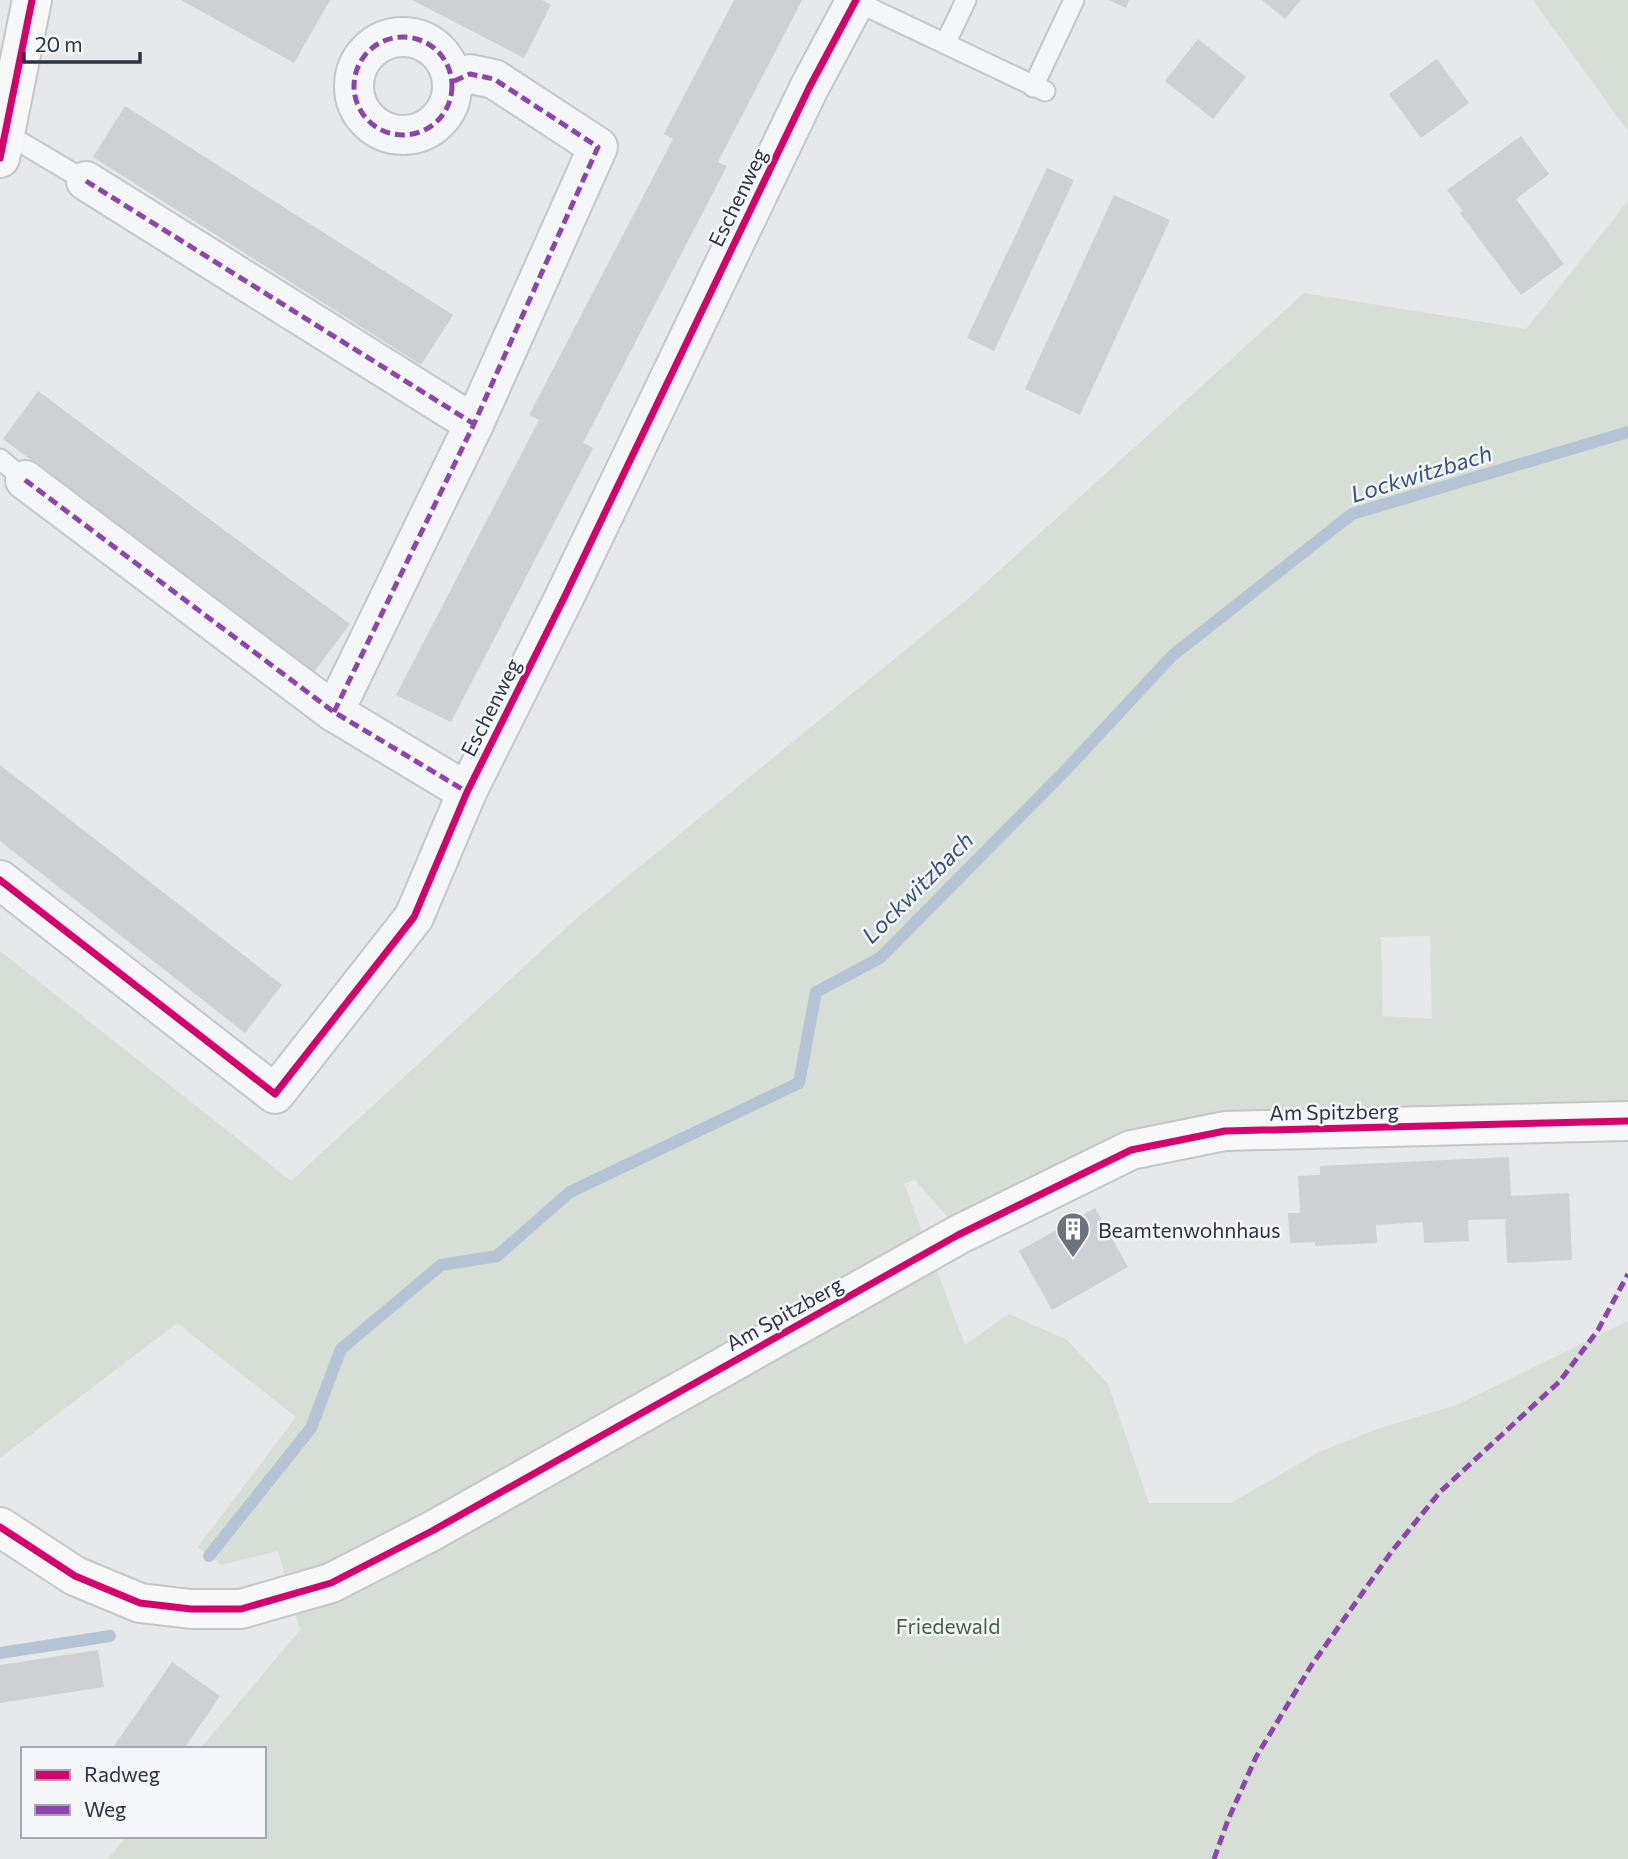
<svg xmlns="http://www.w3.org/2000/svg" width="1628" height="1859" font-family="Commissioner,sans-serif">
	<rect width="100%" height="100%" fill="#e6e8ea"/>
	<g fill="#d6ded6" fill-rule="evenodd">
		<path d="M 1533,0 L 1628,0 L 1628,131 Z"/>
		<path d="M 1628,201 L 1628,1100 L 1309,1116 L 949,1219 L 914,1179 L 904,1184 L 965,1345 L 1009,1314 L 1067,1340 L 1108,1384 L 1149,1503 L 1231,1503 L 1319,1452 L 1375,1430 L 1459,1404 L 1628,1321 L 1628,1859 L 108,1859 L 127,1836 L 264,1836 L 264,1749 L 200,1749 L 300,1630 L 278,1551 L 221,1565 L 198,1547 L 296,1417 L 177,1323 L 0,1458 L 0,951 L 291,1181 L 578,917 L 969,598 L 1304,293 L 1526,329 ZM 1430,936 L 1432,1019 L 1383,1016 L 1381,937 Z"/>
	</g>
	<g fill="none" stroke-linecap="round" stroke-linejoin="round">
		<g stroke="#b4c4d5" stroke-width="12">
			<path d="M 209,1556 L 311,1428 L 341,1349 L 441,1265 L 497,1256 L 570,1192 L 799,1083 L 816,992 L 880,958 L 1060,776 L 1173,655 L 1352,514 L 1628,432"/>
			<path d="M 0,1653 L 110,1636"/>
		</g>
	</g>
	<g fill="#ced0d3">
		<path d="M 181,0 L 330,0 L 294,63 Z"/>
		<path d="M 412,0 L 542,0 L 551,5 L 524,58 Z"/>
		<path d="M 734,0 L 802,0 L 718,162 L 727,166 L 583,443 L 593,448 L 451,722 L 396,695 L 539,420 L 529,415 L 673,139 L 664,134 Z"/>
		<path d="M 1109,0 L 1129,0 L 1126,8 Z"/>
		<path d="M 1262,0 L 1301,0 L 1285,19 Z"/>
		<path d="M 1198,39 L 1246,77 L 1213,119 L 1165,81 Z"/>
		<path d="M 1437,59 L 1469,103 L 1421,138 L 1389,94 Z"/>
		<path d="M 125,106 L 453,315 L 421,365 L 93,157 Z"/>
		<path d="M 1521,136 L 1549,174 L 1516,199 L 1564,264 L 1521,295 L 1460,213 L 1463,211 L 1447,190 Z"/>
		<path d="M 1047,168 L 1074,180 L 994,351 L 967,338 Z"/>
		<path d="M 1114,195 L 1170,220 L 1080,415 L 1025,389 Z"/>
		<path d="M 38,391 L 350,624 L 314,672 L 3,439 Z"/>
		<path d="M 0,765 L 282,985 L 245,1033 L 0,841 Z"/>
		<path d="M 1509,1157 L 1511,1196 L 1569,1193 L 1572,1260 L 1507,1263 L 1505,1219 L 1468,1220 L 1469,1241 L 1424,1243 L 1423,1222 L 1376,1225 L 1377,1243 L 1315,1246 L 1315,1242 L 1290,1243 L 1288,1213 L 1300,1213 L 1298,1176 L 1320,1175 L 1320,1166 Z"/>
		<path d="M 1095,1208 L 1128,1267 L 1052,1310 L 1019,1251 Z"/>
		<path d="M 98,1650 L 104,1687 L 0,1703 L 0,1665 Z"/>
		<path d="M 172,1662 L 220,1696 L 184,1749 L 112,1749 Z"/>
	</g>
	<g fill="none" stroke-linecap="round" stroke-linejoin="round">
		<g stroke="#c4c6c8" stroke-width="23">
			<g id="lane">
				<path d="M 855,1 L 1045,91"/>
				<path d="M 945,44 L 966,0"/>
				<path d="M 1033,87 L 1074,0"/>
				<path d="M 5,133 L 86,181"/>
				<path d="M 0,459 L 25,480"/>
			</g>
		</g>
		<g stroke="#c4c6c8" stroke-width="42">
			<g id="street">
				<circle cx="403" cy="86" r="49"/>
				<path d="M 86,181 L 474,424"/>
				<path d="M 25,480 L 334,712 L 467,792"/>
				<path d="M 334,712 L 474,424 L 598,147 L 494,79 L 470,74 L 452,82"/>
				<path d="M 0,880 L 275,1094 L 414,917 L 467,792 L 563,600 L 809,88 L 856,0"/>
			</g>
		</g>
		<g stroke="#c4c6c8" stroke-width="42">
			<g id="secondary">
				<path d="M 0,158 L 32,0"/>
				<path d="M 0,1527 L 75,1576 L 140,1603 L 191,1609 L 241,1609 L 331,1583 L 432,1531 L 958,1235 L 1131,1150 L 1225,1131 L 1628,1121"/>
			</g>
		</g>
		<use href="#lane" stroke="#f5f6f7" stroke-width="19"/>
		<use href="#street" stroke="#f5f6f7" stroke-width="38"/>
		<use href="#secondary" stroke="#f8f8f8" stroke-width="38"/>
		<g stroke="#8e44ad" stroke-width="5" stroke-dasharray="10 5" stroke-linecap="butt">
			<circle cx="403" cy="86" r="49"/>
			<path d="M 86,181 L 474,424"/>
			<path d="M 25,480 L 334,712 L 467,792"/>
			<path d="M 334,712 L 474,424 L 598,147 L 494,79 L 470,74 L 452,82"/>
			<path d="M 1214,1859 L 1228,1820 L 1256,1757 L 1311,1666 L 1392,1551 L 1440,1492 L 1560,1381 L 1598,1330 L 1628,1274"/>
		</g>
		<g stroke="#f4f6f9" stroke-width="11">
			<g id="cycleway">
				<path d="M 0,158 L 32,0"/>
				<path d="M 0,880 L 275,1094 L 414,917 L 467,792 L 563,600 L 809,88 L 856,0"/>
				<path d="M 0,1527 L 75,1576 L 140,1603 L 191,1609 L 241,1609 L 331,1583 L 432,1531 L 958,1235 L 1131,1150 L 1225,1131 L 1628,1121"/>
			</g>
		</g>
		<use href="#cycleway" stroke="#d6006c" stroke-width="7"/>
	</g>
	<defs>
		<g id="building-pin" transform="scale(1.75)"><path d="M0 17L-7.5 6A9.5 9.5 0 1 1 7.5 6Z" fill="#6c737f" stroke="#f4f6f9"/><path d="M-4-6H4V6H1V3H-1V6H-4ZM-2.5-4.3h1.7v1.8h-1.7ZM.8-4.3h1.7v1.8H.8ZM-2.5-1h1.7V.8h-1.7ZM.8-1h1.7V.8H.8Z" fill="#fff"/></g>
	</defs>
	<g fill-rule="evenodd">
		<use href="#building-pin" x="1073" y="1229"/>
	</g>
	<g text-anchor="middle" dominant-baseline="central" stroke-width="5" stroke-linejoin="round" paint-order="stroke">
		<g font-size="21" fill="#2b3445" stroke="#f4f6f9">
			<text transform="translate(737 197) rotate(-64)">Eschenweg</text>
			<text transform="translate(490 707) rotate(-63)">Eschenweg</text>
			<text transform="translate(1334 1111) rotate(-1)">Am Spitzberg</text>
			<text transform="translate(784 1313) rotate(-29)">Am Spitzberg</text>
		</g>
		<g font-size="21" fill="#2b3445" stroke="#f4f6f9" text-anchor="start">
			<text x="1098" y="1229">Beamtenwohnhaus</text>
		</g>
		<g font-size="21" fill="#3f6138" stroke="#f4f6f9">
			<text x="948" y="1625">Friedewald</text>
		</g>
		<g font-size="23" font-style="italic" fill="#34527a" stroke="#f4f6f9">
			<text transform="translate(1421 473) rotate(-17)">Lockwitzbach</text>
			<text transform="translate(917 887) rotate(-45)">Lockwitzbach</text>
		</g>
	</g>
	<rect x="21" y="1747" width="245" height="91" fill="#f4f6f9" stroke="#a4a8b1" stroke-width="2"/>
	<rect x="35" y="1770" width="35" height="10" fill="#d6006c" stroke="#a4a8b1" stroke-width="2"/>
	<text x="84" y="1782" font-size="21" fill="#2b3445">Radweg</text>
	<rect x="35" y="1805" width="35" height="10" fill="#8e44ad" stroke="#a4a8b1" stroke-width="2"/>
	<text x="84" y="1817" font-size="21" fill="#2b3445">Weg</text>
	<path d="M24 52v10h116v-10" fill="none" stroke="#2b3445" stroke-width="3.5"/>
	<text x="35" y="52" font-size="21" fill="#2b3445" stroke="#f4f6f9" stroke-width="5" paint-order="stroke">20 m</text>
</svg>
